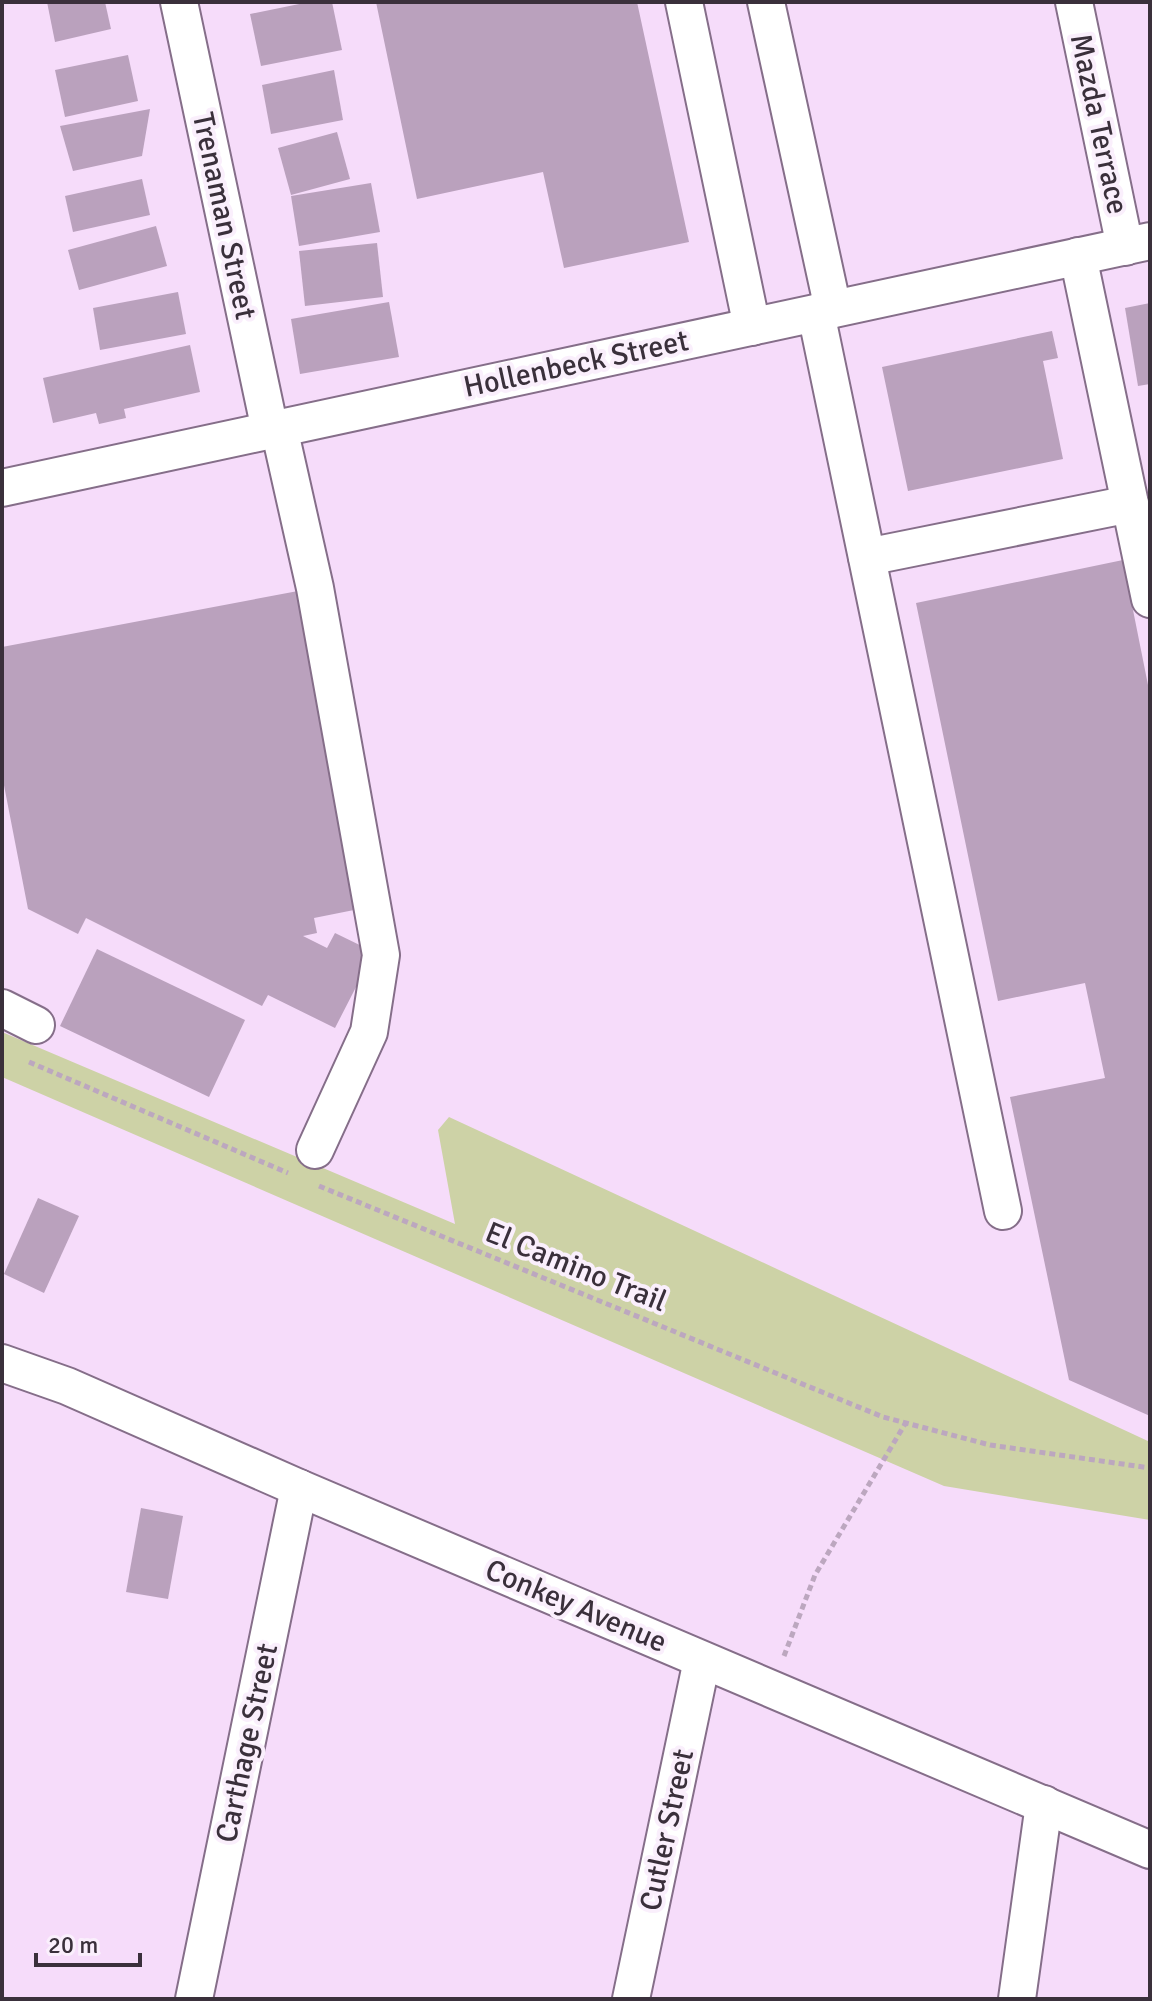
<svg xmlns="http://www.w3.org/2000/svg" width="1152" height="2001" font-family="Signika,sans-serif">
	<rect width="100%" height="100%" fill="#f6dcfa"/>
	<path fill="#cdd2a6" d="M 2,1032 L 455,1224 L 438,1130 L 449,1117 L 1150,1442 L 1150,1520 L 944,1486 L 2,1077 Z"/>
	<g fill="#baa1bd">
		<path d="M 47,2 L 105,2 L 111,29 L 55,42 Z"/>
		<path d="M 309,2 L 332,2 L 342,50 L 261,66 L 250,14 Z"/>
		<path d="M 376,2 L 637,2 L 689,242 L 564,268 L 543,172 L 417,199 Z"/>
		<path d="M 128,55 L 138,101 L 65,117 L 55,70 Z"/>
		<path d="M 334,70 L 343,120 L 271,134 L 262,85 Z"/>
		<path d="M 150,109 L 142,156 L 73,171 L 60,126 Z"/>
		<path d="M 337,132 L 350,179 L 291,195 L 278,148 Z"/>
		<path d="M 142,179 L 150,215 L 73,232 L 65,196 Z"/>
		<path d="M 371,183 L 380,232 L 299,246 L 291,196 Z"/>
		<path d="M 156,226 L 167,266 L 79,290 L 68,250 Z"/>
		<path d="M 377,243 L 383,297 L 305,306 L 299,251 Z"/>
		<path d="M 178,292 L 186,334 L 100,350 L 93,308 Z"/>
		<path d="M 389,302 L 399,357 L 300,374 L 291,319 Z"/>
		<path d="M 1150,303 L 1150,384 L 1138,386 L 1125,308 Z"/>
		<path d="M 1052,331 L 1058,358 L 1043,361 L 1063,459 L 908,491 L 882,367 Z"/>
		<path d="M 190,345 L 200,392 L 124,409 L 126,418 L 99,424 L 96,413 L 53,423 L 43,378 Z"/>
		<path d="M 1123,560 L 1150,695 L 1150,1416 L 1069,1380 L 1010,1097 L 1105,1078 L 1085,983 L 998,1001 L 916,603 Z"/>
		<path d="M 298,591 L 359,909 L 314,918 L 317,933 L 303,936 L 327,948 L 335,933 L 374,952 L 335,1028 L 268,995 L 262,1006 L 86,918 L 78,934 L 28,909 L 2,775 L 2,647 Z"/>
		<path d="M 97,949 L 245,1020 L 209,1097 L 60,1026 Z"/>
		<path d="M 38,1198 L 79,1216 L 44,1293 L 4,1274 Z"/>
		<path d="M 141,1508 L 183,1516 L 168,1599 L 126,1592 Z"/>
	</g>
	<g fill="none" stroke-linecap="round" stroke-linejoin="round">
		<g stroke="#856e89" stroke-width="40">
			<g id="minor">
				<path d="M 179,2 L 270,430"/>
				<path d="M 684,2 L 752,327"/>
				<path d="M 766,2 L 833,309"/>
				<path d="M 1074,2 L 1125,247"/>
				<path d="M 1078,256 L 1150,599"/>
				<path d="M 816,313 L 1003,1211"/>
				<path d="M 279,428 L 315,588 L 381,955 L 369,1032 L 315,1150"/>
				<path d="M 2,488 L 1150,241"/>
				<path d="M 867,557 L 1130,504"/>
				<path d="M 2,1008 L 36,1025"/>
				<path d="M 2,1363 L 67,1386 L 299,1488 L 1150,1850"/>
				<path d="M 194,1999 L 299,1488"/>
				<path d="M 631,1999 L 702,1660"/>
				<path d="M 1017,1999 L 1044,1804"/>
			</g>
		</g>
		<g stroke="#bca7bf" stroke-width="5" stroke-dasharray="6 4" stroke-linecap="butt">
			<path d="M 29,1062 L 288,1173"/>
			<path d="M 319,1186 L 883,1417 L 990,1445 L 1150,1468"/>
			<path d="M 784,1656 L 815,1575 L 905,1424"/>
		</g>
		<use href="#minor" stroke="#fff" stroke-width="36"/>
	</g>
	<g text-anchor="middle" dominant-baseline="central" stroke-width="8" stroke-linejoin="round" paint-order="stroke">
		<g font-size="30" fill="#3a303b" stroke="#faeffc">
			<text transform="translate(1099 124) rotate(78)">Mazda Terrace</text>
			<text transform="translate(224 216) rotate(78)">Trenaman Street</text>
			<text transform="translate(576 364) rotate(-12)">Hollenbeck Street</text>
			<text transform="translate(576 1267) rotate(22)">El Camino Trail</text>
			<text transform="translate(576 1606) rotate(23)">Conkey Avenue</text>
			<text transform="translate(247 1743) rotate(-78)">Carthage Street</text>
			<text transform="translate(667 1830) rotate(-78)">Cutler Street</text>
		</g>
	</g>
	<rect width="1152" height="2001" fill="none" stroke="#3a303b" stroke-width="8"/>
	<path d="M36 1953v12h104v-12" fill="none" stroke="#3a303b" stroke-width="4"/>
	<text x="48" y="1953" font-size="24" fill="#3a303b" stroke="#faeffc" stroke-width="6" paint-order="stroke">20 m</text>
</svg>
